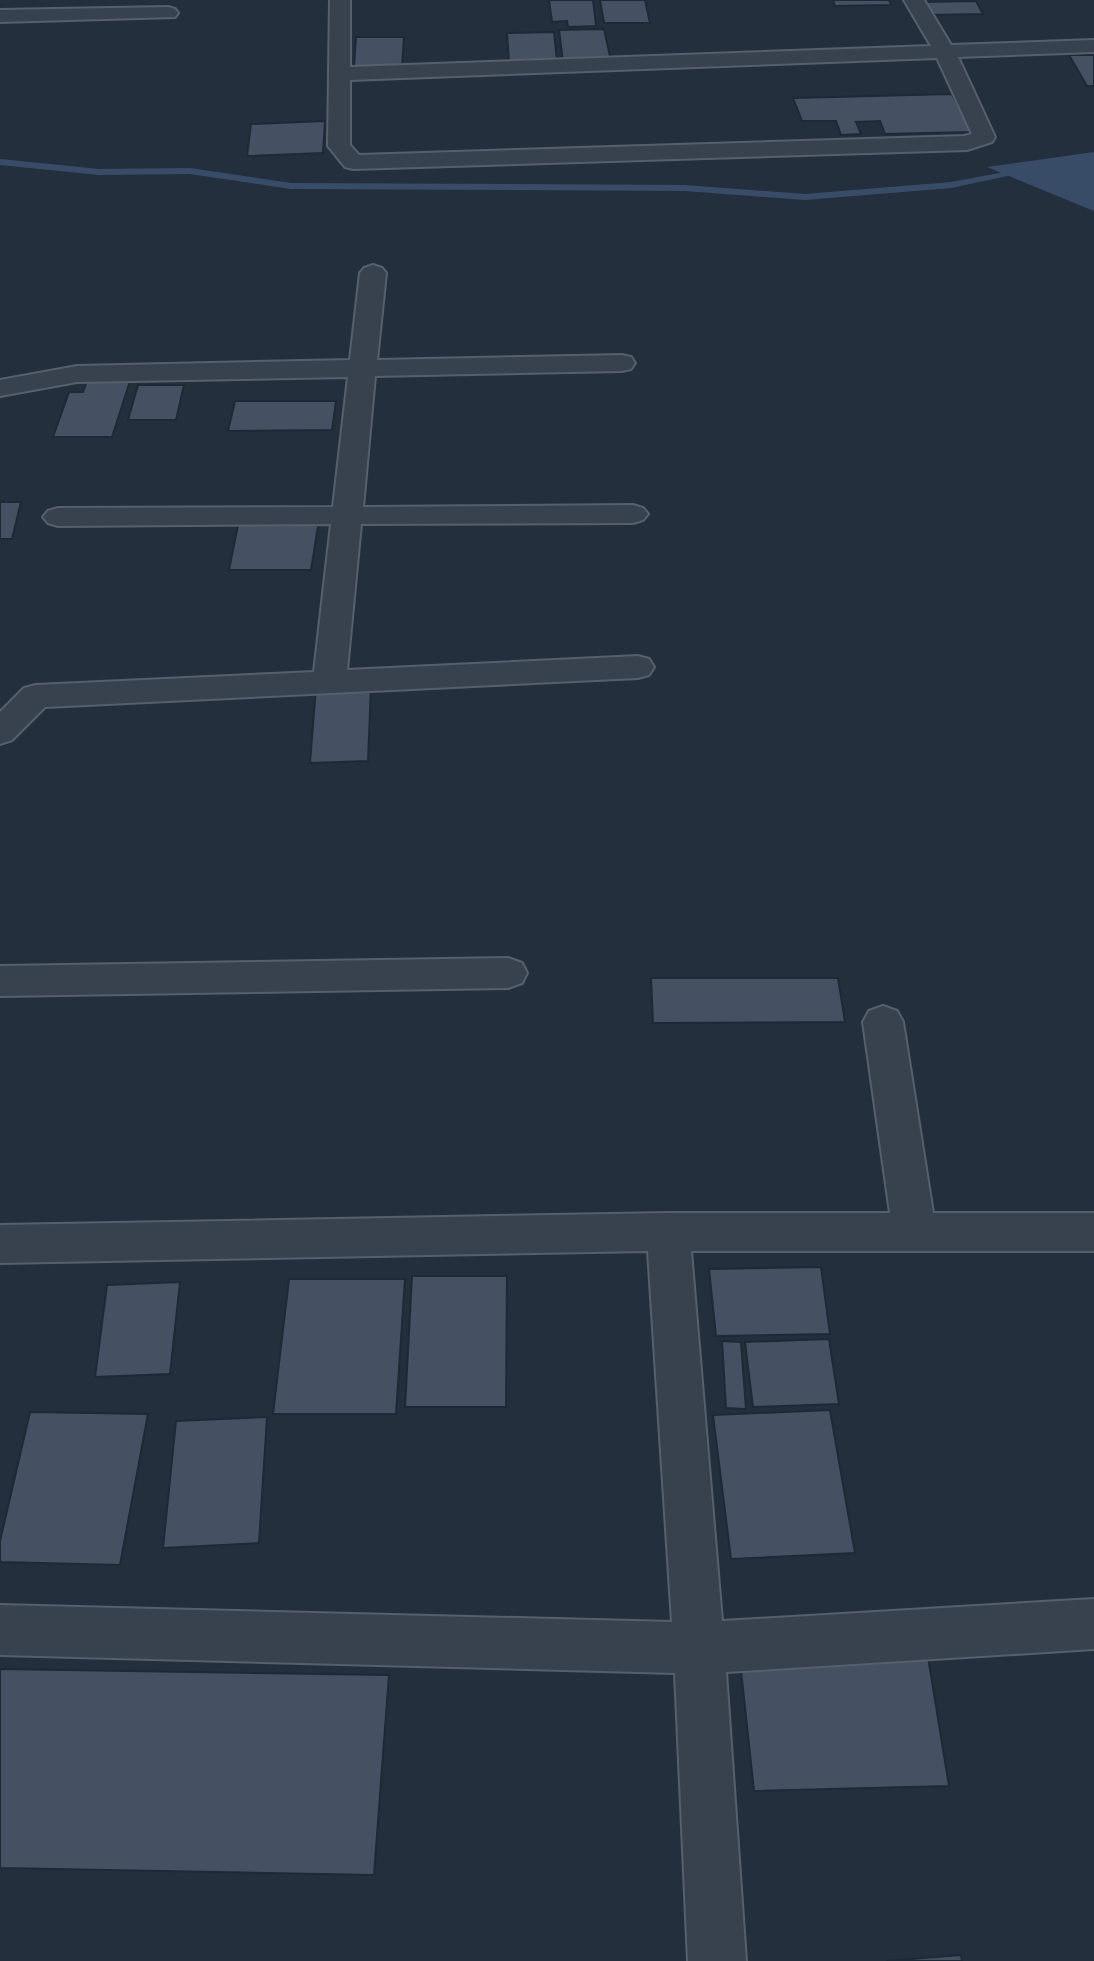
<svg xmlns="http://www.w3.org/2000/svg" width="1094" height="1961" font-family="'Asap Condensed',sans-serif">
	<rect width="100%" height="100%" fill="#242f3e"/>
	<path fill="#394c67" d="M 1094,152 L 1094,211 L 987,167 Z"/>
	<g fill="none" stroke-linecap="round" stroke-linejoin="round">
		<path fill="#394c67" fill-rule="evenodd" d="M 0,159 L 99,169 L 190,168 L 291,183 L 685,185 L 805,194 L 951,182 L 1026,168 L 1031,171 L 951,188 L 805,200 L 685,191 L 291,189 L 190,174 L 99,175 L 0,165 Z"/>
	</g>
	<g fill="#455162" stroke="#1f2835" stroke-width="2">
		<path d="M 549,0 L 593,0 L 596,26 L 568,27 L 567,21 L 552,22 Z"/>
		<path d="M 600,0 L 645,0 L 650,23 L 604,23 Z"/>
		<path d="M 833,0 L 889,0 L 891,5 L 835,6 Z"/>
		<path d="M 976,1 L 983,14 L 926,15 L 921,2 Z"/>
		<path d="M 604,29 L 611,61 L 563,62 L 559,30 Z"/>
		<path d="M 554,32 L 557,61 L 509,62 L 507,33 Z"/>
		<path d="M 356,37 L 404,37 L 402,66 L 354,67 Z"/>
		<path d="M 1069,55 L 1094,55 L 1094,86 L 1087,86 Z"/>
		<path d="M 952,94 L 972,132 L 885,134 L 880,121 L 856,122 L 861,134 L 841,135 L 836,121 L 802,121 L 793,98 Z"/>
		<path d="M 325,121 L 323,153 L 247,156 L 251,124 Z"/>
		<path d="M 89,375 L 132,375 L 112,437 L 53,437 L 69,392 L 83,392 Z"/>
		<path d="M 138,385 L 184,385 L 176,420 L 128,420 Z"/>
		<path d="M 235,401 L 336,401 L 332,430 L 228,431 Z"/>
		<path d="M 0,502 L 21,502 L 12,539 L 0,539 Z"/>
		<path d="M 239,520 L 319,520 L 311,570 L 229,570 Z"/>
		<path d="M 371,686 L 368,761 L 310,763 L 316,687 Z"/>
		<path d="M 651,978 L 838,978 L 845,1022 L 653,1023 Z"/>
		<path d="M 821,1267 L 830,1334 L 716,1336 L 709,1269 Z"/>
		<path d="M 412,1276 L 507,1276 L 506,1407 L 405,1407 Z"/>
		<path d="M 289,1279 L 405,1279 L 396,1414 L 273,1414 Z"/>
		<path d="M 180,1282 L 170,1374 L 95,1377 L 107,1285 Z"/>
		<path d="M 829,1339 L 839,1404 L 753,1407 L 745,1342 Z"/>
		<path d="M 722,1341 L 741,1342 L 746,1409 L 726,1408 Z"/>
		<path d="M 830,1410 L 855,1553 L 731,1559 L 713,1415 Z"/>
		<path d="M 30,1412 L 148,1414 L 120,1565 L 0,1562 L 0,1541 Z"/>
		<path d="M 267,1417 L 259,1543 L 163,1548 L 176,1421 Z"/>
		<path d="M 928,1657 L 949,1786 L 754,1791 L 740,1661 Z"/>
		<path d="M 0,1669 L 389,1675 L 374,1875 L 0,1868 Z"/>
		<path d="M 961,1955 L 962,1961 L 886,1961 Z"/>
	</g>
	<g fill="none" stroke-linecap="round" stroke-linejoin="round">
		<g stroke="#565f6c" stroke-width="4">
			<g id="minor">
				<path d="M 330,0 L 350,0 L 350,67 L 931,46 L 904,0 L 924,0 L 951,45 L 1094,40 L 1094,52 L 958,57 L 995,137 L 992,142 L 967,150 L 353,169 L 345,167 L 328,146 ZM 937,58 L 972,134 L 964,136 L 359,155 L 350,145 L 350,80 Z"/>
				<path d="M 168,7 L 175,9 L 178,13 L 175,17 L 0,22 L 0,10 Z"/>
				<path d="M 373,265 L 382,268 L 386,273 L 377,360 L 622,355 L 631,357 L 635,363 L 631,369 L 622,371 L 375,376 L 363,507 L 633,505 L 643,508 L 648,514 L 643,520 L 633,523 L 361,524 L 347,670 L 638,656 L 649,659 L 654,667 L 649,675 L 638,678 L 45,707 L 12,740 L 0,744 L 0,712 L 24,688 L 36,685 L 314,672 L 331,524 L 58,526 L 48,523 L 43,517 L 48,511 L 58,508 L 333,507 L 348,377 L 77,382 L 0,396 L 0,380 L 77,366 L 350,360 L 360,273 L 364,268 Z"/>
				<path d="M 508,958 L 522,963 L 527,973 L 522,983 L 508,988 L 0,996 L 0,966 Z"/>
				<path d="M 883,1006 L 897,1011 L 903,1022 L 933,1213 L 1094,1213 L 1094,1251 L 691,1251 L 722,1621 L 1094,1599 L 1094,1649 L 726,1672 L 746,1961 L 688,1961 L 675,1673 L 0,1655 L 0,1605 L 672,1622 L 648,1251 L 0,1263 L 0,1225 L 668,1213 L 890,1213 L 863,1022 L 869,1011 Z"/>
			</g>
		</g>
		<use href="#minor" fill="#38414e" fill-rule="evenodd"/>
	</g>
</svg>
